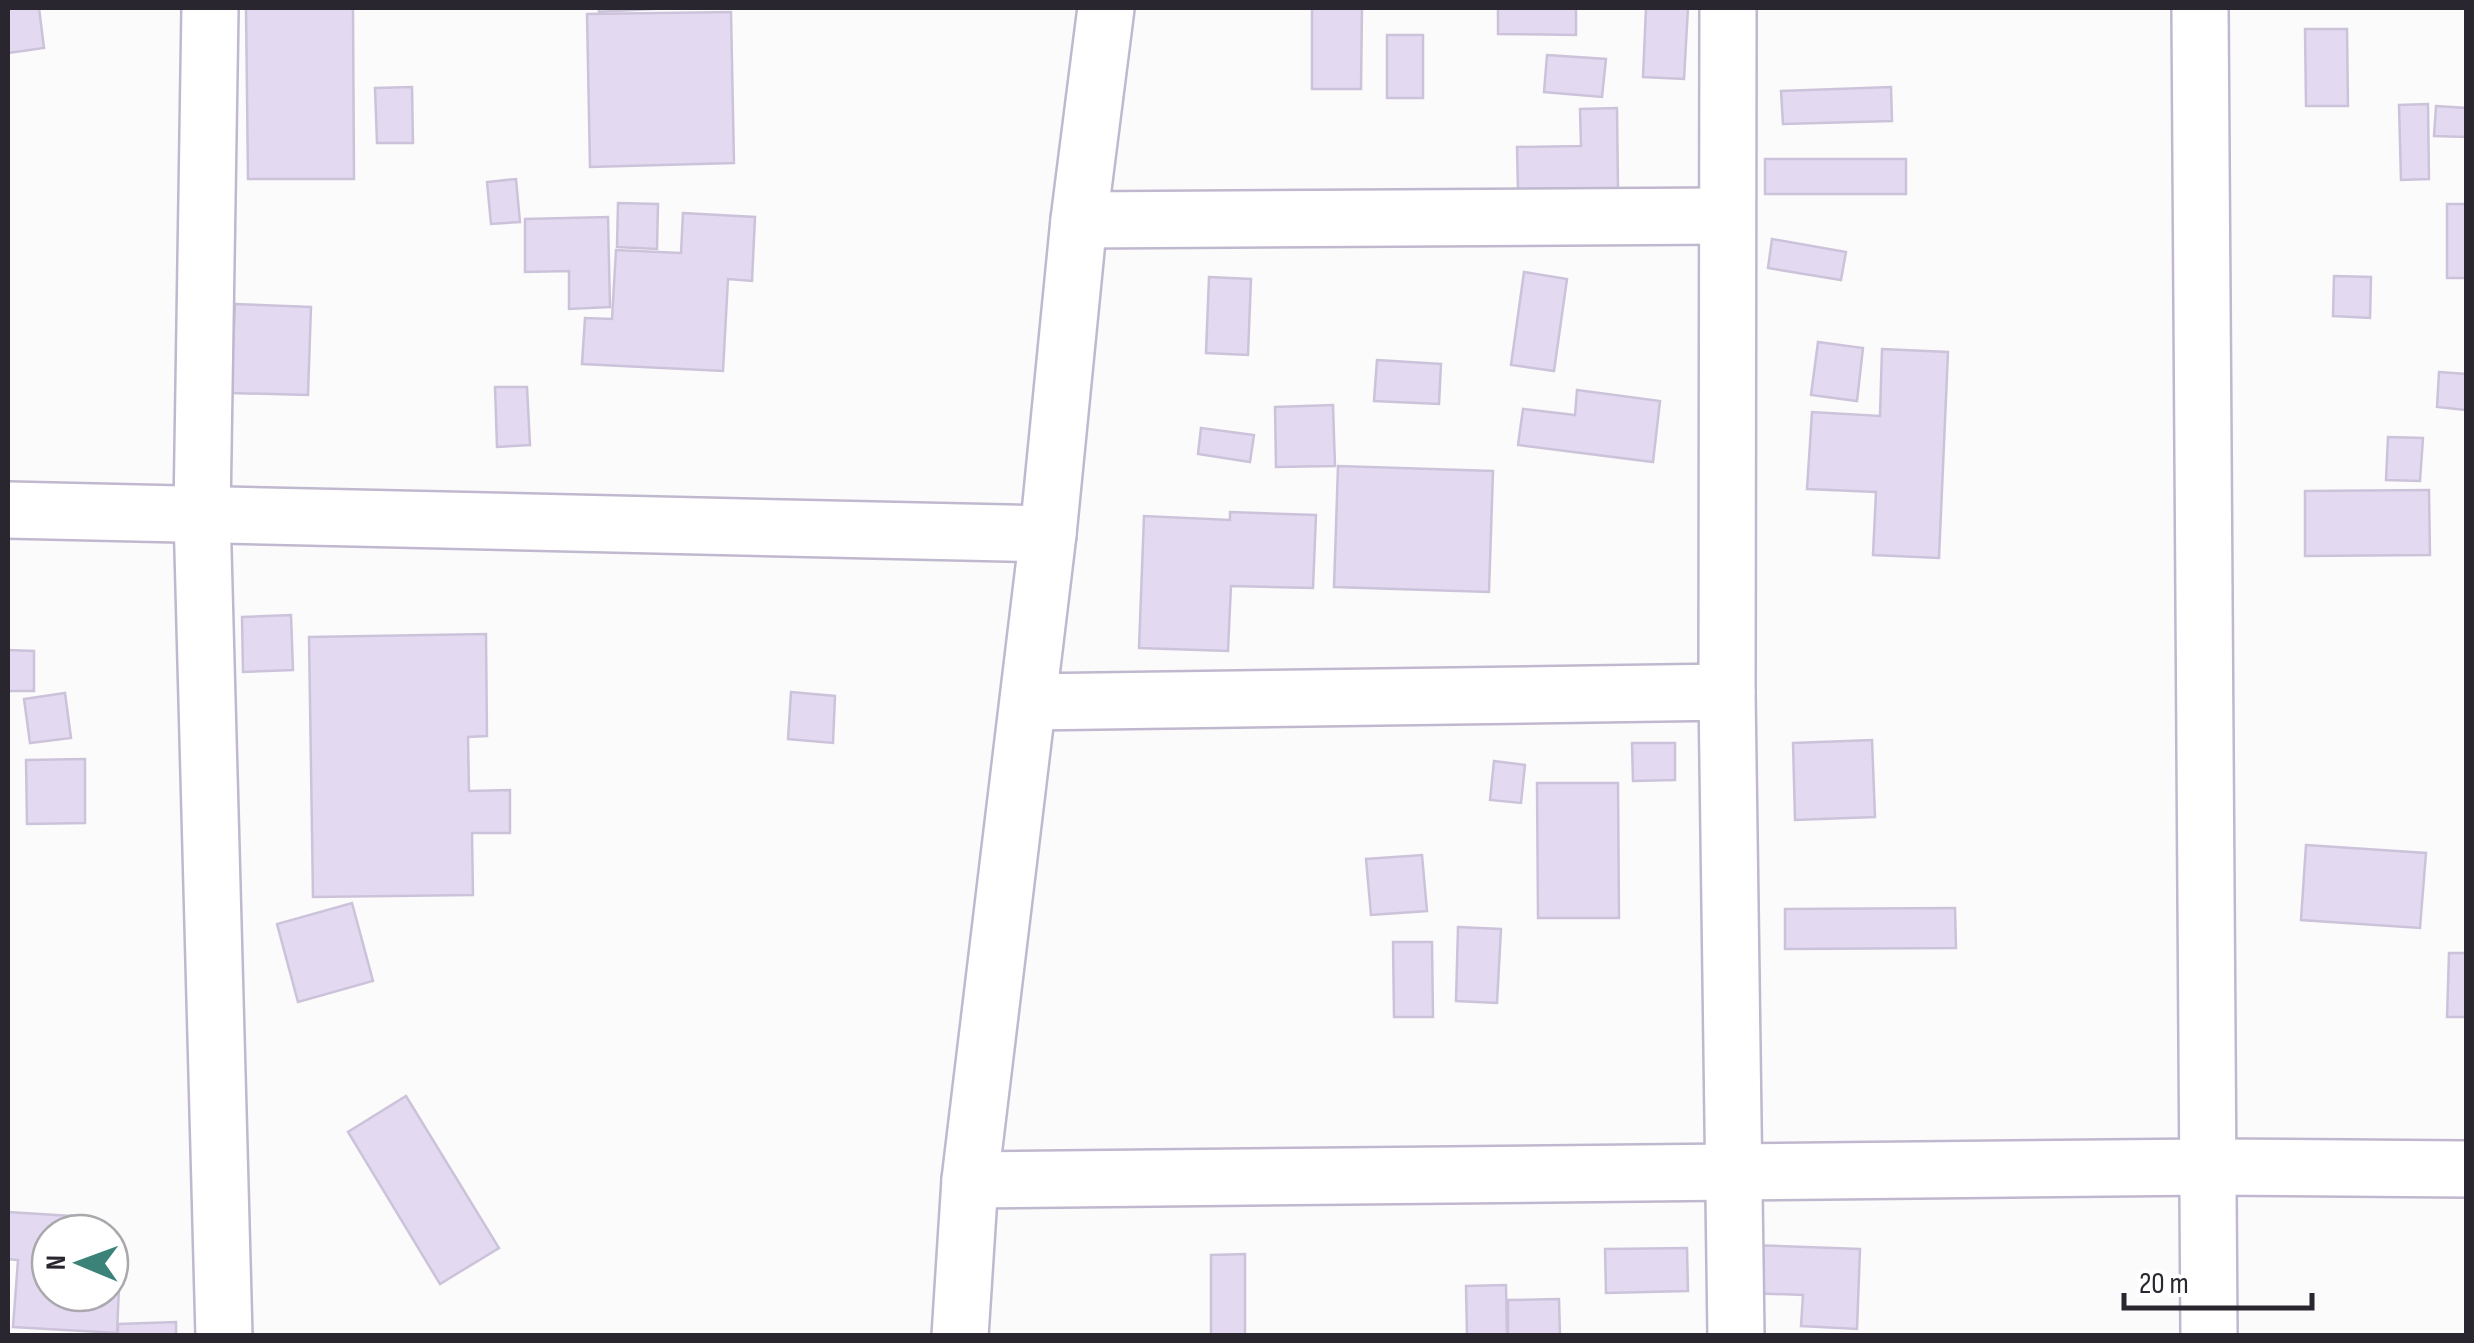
<svg xmlns="http://www.w3.org/2000/svg" width="2474" height="1343" font-family="'Sofia Sans Condensed',sans-serif">
	<rect width="100%" height="100%" fill="#fbfbfb"/>
	<g fill="#e3daf2" stroke="#ccc3da" stroke-width="2.5">
		<path d="M 8,8 L 39,8 L 44,48 L 8,53 Z"/>
		<path d="M 246,8 L 353,8 L 354,179 L 248,179 Z"/>
		<path d="M 599,8 L 671,8 L 599,12 Z"/>
		<path d="M 1312,8 L 1362,8 L 1361,89 L 1312,89 Z"/>
		<path d="M 1498,8 L 1576,8 L 1576,35 L 1498,34 Z"/>
		<path d="M 1646,8 L 1688,8 L 1684,79 L 1643,77 Z"/>
		<path d="M 731,12 L 734,163 L 590,167 L 587,14 Z"/>
		<path d="M 2305,29 L 2347,29 L 2348,106 L 2306,106 Z"/>
		<rect x="1387" y="35" width="36" height="63"/>
		<path d="M 1547,55 L 1606,59 L 1602,97 L 1544,92 Z"/>
		<path d="M 412,87 L 413,143 L 377,143 L 375,88 Z"/>
		<path d="M 1891,87 L 1892,121 L 1783,124 L 1781,91 Z"/>
		<path d="M 2428,104 L 2429,179 L 2401,180 L 2399,105 Z"/>
		<path d="M 2436,106 L 2466,108 L 2466,137 L 2434,136 Z"/>
		<path d="M 1617,108 L 1618,189 L 1518,190 L 1517,147 L 1581,146 L 1580,109 Z"/>
		<rect x="1765" y="159" width="141" height="35"/>
		<path d="M 516,179 L 520,222 L 491,224 L 487,182 Z"/>
		<path d="M 618,203 L 658,204 L 657,249 L 617,247 Z"/>
		<rect x="2447" y="204" width="19" height="74"/>
		<path d="M 683,213 L 755,217 L 752,281 L 728,279 L 723,371 L 582,364 L 585,318 L 612,319 L 616,250 L 681,253 Z"/>
		<path d="M 608,217 L 610,307 L 569,309 L 569,271 L 525,272 L 525,219 Z"/>
		<path d="M 1772,239 L 1846,252 L 1841,280 L 1768,268 Z"/>
		<path d="M 1524,272 L 1567,279 L 1554,371 L 1511,365 Z"/>
		<path d="M 2334,276 L 2371,277 L 2370,318 L 2333,316 Z"/>
		<path d="M 1209,277 L 1251,279 L 1248,355 L 1206,353 Z"/>
		<path d="M 235,304 L 311,307 L 308,395 L 231,393 Z"/>
		<path d="M 1818,342 L 1863,348 L 1857,401 L 1811,395 Z"/>
		<path d="M 1882,349 L 1948,352 L 1939,558 L 1873,555 L 1876,492 L 1807,489 L 1812,412 L 1880,416 Z"/>
		<path d="M 1377,360 L 1441,364 L 1439,404 L 1374,401 Z"/>
		<path d="M 2439,372 L 2466,374 L 2466,410 L 2437,407 Z"/>
		<path d="M 495,387 L 527,387 L 530,445 L 497,447 Z"/>
		<path d="M 1577,390 L 1660,401 L 1653,462 L 1518,445 L 1523,409 L 1575,415 Z"/>
		<path d="M 1333,405 L 1335,466 L 1276,467 L 1275,407 Z"/>
		<path d="M 1201,428 L 1254,435 L 1250,462 L 1198,454 Z"/>
		<path d="M 2388,437 L 2423,438 L 2420,481 L 2386,480 Z"/>
		<path d="M 1338,466 L 1493,471 L 1489,592 L 1334,587 Z"/>
		<path d="M 2429,490 L 2430,555 L 2305,556 L 2305,491 Z"/>
		<path d="M 1230,512 L 1316,515 L 1313,588 L 1231,586 L 1228,651 L 1139,648 L 1144,516 L 1230,520 Z"/>
		<path d="M 291,615 L 293,670 L 243,672 L 242,617 Z"/>
		<path d="M 486,634 L 487,736 L 468,737 L 469,791 L 510,790 L 510,833 L 472,833 L 473,895 L 313,897 L 309,637 Z"/>
		<path d="M 8,650 L 34,651 L 34,691 L 8,691 Z"/>
		<path d="M 791,692 L 835,696 L 833,743 L 788,739 Z"/>
		<path d="M 65,693 L 71,738 L 30,743 L 24,699 Z"/>
		<path d="M 1872,740 L 1875,817 L 1795,820 L 1793,743 Z"/>
		<path d="M 1632,743 L 1675,743 L 1675,780 L 1633,781 Z"/>
		<path d="M 85,759 L 85,823 L 27,824 L 26,760 Z"/>
		<path d="M 1494,761 L 1525,765 L 1521,803 L 1490,800 Z"/>
		<path d="M 1537,783 L 1618,783 L 1619,918 L 1538,918 Z"/>
		<path d="M 2306,845 L 2426,853 L 2420,928 L 2301,920 Z"/>
		<path d="M 1422,855 L 1427,911 L 1371,915 L 1366,859 Z"/>
		<path d="M 352,903 L 373,981 L 298,1002 L 277,924 Z"/>
		<path d="M 1955,908 L 1956,948 L 1785,949 L 1785,909 Z"/>
		<path d="M 1458,927 L 1501,929 L 1497,1003 L 1456,1001 Z"/>
		<path d="M 1393,942 L 1432,942 L 1433,1017 L 1394,1017 Z"/>
		<path d="M 2449,953 L 2466,953 L 2466,1017 L 2447,1017 Z"/>
		<path d="M 406,1096 L 499,1248 L 440,1284 L 348,1132 Z"/>
		<path d="M 8,1212 L 71,1216 L 70,1233 L 50,1233 L 50,1293 L 110,1293 L 110,1264 L 120,1265 L 117,1333 L 13,1327 L 18,1260 L 8,1259 Z"/>
		<path d="M 1749,1245 L 1860,1249 L 1857,1329 L 1801,1326 L 1803,1295 L 1747,1293 Z"/>
		<path d="M 1687,1248 L 1688,1291 L 1606,1293 L 1605,1249 Z"/>
		<path d="M 1245,1254 L 1245,1336 L 1211,1336 L 1211,1255 Z"/>
		<path d="M 1506,1285 L 1507,1336 L 1467,1336 L 1466,1286 Z"/>
		<path d="M 1559,1299 L 1560,1336 L 1508,1336 L 1508,1300 Z"/>
		<path d="M 176,1322 L 176,1336 L 118,1336 L 118,1324 Z"/>
	</g>
	<g fill="none" stroke-linecap="round" stroke-linejoin="round">
		<g stroke="#c0b8ce" stroke-width="60">
			<g id="minor">
				<path d="M 210,8 L 202,513 L 224,1336"/>
				<path d="M 1728,8 L 1727,692 L 1736,1336"/>
				<path d="M 2200,8 L 2209,1336"/>
				<path d="M 1079,220 L 1727,216"/>
				<path d="M 8,510 L 1048,534"/>
				<path d="M 1029,702 L 1727,692"/>
				<path d="M 970,1180 L 2208,1167 L 2466,1169"/>
				<path d="M 960,1336 L 970,1180 L 1048,534 L 1079,220 L 1106,8"/>
			</g>
		</g>
		<use href="#minor" stroke="#fff" stroke-width="55"/>
	</g>
	<rect width="2474" height="1343" fill="none" stroke="#2a262f" stroke-width="20"/>
	<g transform="translate(80 1263) rotate(271)"><circle r="48" fill="#ffffff" stroke="#aaa8ac" stroke-width="2.5"/>
	<path d="M0-8L18 38L0 25L-18 38Z" fill="#3b8279"/>
	<text y="-15" font-size="28" font-weight="bold" text-anchor="middle" fill="#2a262f">N</text>
	</g>
	<path d="M2124 1293v15h188v-15" fill="none" stroke="#2a262f" stroke-width="5"/>
	<text x="2139" y="1293" font-size="30" fill="#2a262f" stroke="#ffffff" stroke-width="8" paint-order="stroke">20 m</text>
</svg>
